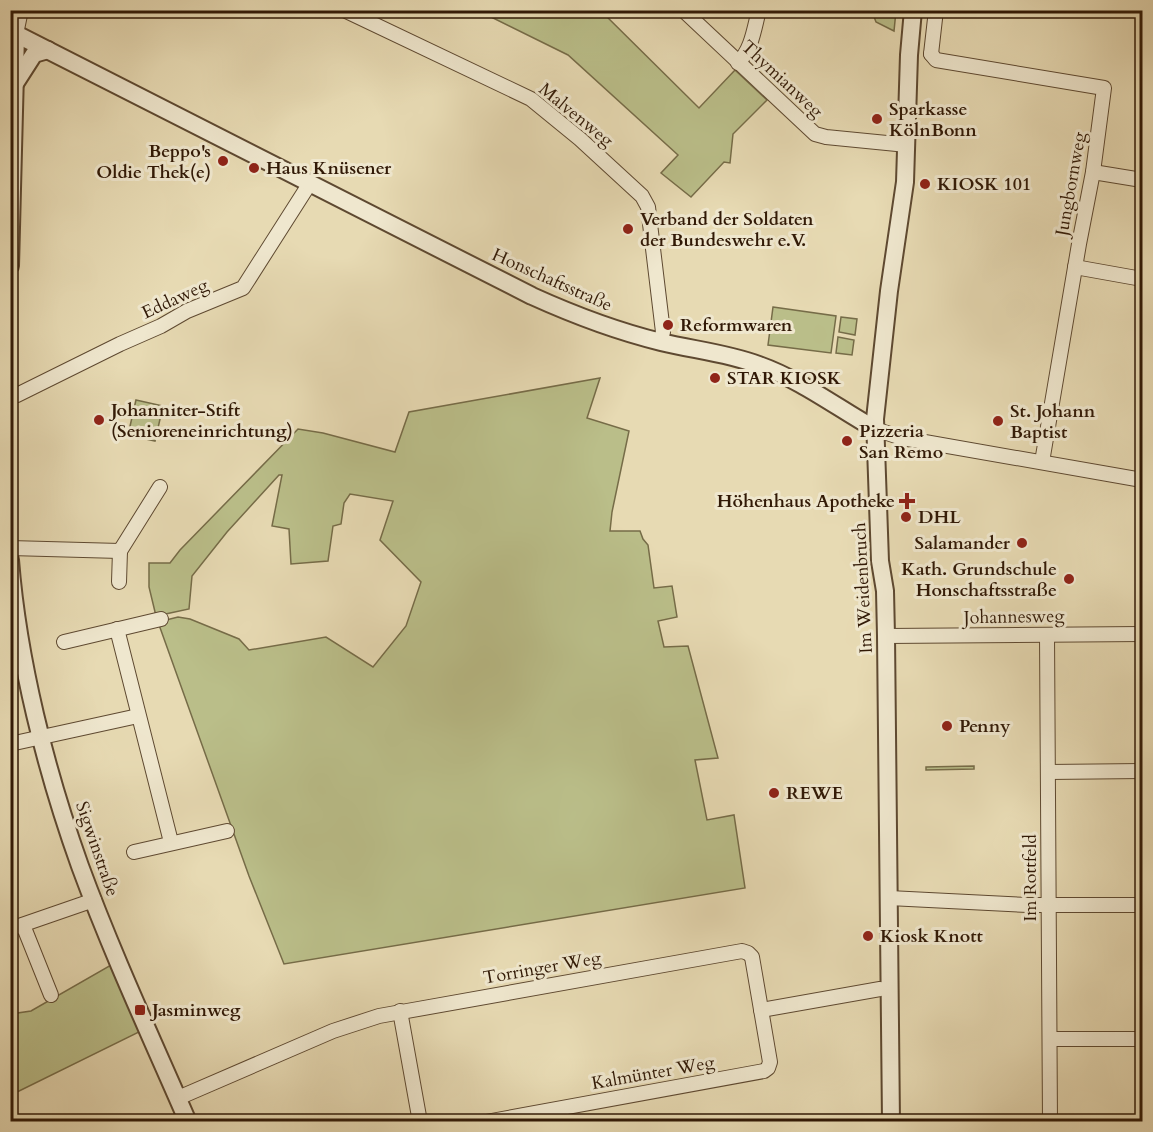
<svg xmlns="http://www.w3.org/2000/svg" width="1153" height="1132" font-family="Cardo,serif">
	<rect width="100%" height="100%" fill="#e7dab3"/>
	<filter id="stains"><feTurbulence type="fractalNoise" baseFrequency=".00333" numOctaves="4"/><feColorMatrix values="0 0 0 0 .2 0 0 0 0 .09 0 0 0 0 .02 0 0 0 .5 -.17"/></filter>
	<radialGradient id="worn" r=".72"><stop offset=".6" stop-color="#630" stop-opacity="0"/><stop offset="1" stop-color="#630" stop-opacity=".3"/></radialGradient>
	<g fill="#babe89" stroke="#766c48" stroke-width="1.5">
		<path d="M 479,11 L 601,11 L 699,108 L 735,70 L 767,100 L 733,134 L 730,163 L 724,162 L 691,197 L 661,173 L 678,155 L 568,55 Z"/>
		<path d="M 875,11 L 896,11 L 894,31 L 876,22 L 873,14 Z"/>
		<path d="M 773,307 L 836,316 L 831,353 L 768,345 Z"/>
		<path d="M 841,317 L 857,319 L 855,335 L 839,332 Z"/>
		<path d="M 838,337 L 854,340 L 852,355 L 836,353 Z"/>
		<path d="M 600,378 L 587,418 L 629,431 L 612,512 L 610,531 L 640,531 L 643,539 L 648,545 L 654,588 L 672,586 L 677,617 L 658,621 L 664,647 L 688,646 L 718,758 L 695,760 L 707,820 L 734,815 L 745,888 L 284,964 L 249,876 L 158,622 L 178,617 L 190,619 L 239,639 L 249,650 L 326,637 L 373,667 L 406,626 L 421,582 L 380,540 L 393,501 L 350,494 L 344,503 L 341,524 L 333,526 L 328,561 L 291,564 L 289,529 L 272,526 L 282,475 L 279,475 L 227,532 L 192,576 L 189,609 L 156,616 L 149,587 L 149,563 L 170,563 L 180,550 L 298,429 L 323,433 L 395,452 L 409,412 Z"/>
		<path d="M 136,400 L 163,406 L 155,441 L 128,435 Z"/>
		<path d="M 974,766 L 974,769 L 926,770 L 926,767 Z"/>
		<path d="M 111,965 L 139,1032 L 11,1095 L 11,1014 L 31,1011 Z"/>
	</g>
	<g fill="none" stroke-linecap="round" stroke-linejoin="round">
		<g stroke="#5e4931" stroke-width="16">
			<g id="minor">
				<path d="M 344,10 L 531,99 L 580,139 L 642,196 L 648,207 L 663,332 L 660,342"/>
				<path d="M 683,10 L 815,134 L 826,137 L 907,145"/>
				<path d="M 16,34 L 21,10"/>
				<path d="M 931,54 L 936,60 L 1104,88 L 1093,172 L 1079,244 L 1042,462"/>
				<path d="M 931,54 L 936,10"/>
				<path d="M 738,63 C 752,49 754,29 759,10"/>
				<path d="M 1093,172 L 1142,180"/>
				<path d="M 1075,267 L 1142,279"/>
				<path d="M 10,396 L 17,395 L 120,344 L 161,326 L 187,311 L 243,288 L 310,183"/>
				<path d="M 875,429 L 902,438 L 1142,480"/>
				<path d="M 10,548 L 120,551 L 160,487"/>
				<path d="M 119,582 L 120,551"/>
				<path d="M 117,629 L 171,842"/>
				<path d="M 1047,635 L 1050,1122"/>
				<path d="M 886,636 L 1142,634"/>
				<path d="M 64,642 L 161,619"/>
				<path d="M 10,744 L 138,716"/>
				<path d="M 1048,772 L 1142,771"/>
				<path d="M 134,852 L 227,831"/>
				<path d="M 889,898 L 1028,905 L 1142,905"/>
				<path d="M 23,925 L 51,995"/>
				<path d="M 10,929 L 94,900"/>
				<path d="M 761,1010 L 880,989"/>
				<path d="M 400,1011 L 420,1122"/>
				<path d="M 1050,1039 L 1142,1039"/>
				<path d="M 178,1098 L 333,1031 L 379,1016 L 742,951 L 748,953 L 752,957 L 770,1062 L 768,1068 L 764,1071 L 486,1122"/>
			</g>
		</g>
		<g stroke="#5e4931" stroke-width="20">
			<g id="tertiary">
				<path d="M 10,31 L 532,296 C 574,315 616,331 661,342 C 694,350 727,353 759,365 C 801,380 836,407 875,429"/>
				<path d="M 16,82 L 34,54 L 48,50"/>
				<path d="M 10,266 L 16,34"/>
				<path d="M 10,560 C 18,661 46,771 80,866 C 112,953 151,1037 188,1122"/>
				<path d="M 891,1122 L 886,636 L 885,591 L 880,561 L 875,419 L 889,291 L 905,182 L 909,55 L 913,10"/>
			</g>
		</g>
		<use href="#minor" stroke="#efe7ce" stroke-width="14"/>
		<use href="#tertiary" stroke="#efe7ce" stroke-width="16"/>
	</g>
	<g fill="#8f2418" stroke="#efe7ce" stroke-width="2">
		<circle cx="877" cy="119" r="6"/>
		<circle cx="223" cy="161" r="6"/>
		<circle cx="254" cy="168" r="6"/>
		<circle cx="925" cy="184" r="6"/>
		<circle cx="628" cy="229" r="6"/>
		<circle cx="668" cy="325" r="6"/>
		<circle cx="715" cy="378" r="6"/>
		<circle cx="99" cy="420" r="6"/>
		<circle cx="998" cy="421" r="6"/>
		<circle cx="847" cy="441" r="6"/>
		<path d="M904 492h6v6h6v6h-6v6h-6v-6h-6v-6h6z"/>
		<circle cx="906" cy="517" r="6"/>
		<circle cx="1022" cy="543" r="6"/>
		<circle cx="1069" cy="579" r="6"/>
		<circle cx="947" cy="726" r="6"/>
		<circle cx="774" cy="793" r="6"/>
		<circle cx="868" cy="936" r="6"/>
		<rect x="134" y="1004" width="12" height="12" rx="3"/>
	</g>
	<g text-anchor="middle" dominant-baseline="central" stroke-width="6" stroke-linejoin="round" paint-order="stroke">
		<g font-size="18" fill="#311906" stroke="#efe7ce">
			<text transform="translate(782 79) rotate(43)">Thymianweg</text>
			<text transform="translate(576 115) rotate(39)">Malvenweg</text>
			<text transform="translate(1071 184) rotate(-80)">Jungbornweg</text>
			<text transform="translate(552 280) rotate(24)">Honschaftsstraße</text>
			<text transform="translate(175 299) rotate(-25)">Eddaweg</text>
			<text transform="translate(863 588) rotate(-93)">Im Weidenbruch</text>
			<text transform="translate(1014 617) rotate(-1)">Johannesweg</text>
			<text transform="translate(97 849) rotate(71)">Sigwinstraße</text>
			<text transform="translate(1030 878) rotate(-90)">Im Rottfeld</text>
			<text transform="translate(542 968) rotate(-10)">Torringer Weg</text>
			<text transform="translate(653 1073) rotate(-10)">Kalmünter Weg</text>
		</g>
		<g font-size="18" font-weight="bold" fill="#311906" stroke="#efe7ce" text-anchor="start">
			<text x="889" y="109">Sparkasse<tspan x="889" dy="21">KölnBonn</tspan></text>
			<text x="211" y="151" text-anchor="end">Beppo's<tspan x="211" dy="21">Oldie Thek(e)</tspan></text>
			<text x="266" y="168">Haus Knüsener</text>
			<text x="937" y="184">KIOSK 101</text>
			<text x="640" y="219">Verband der Soldaten<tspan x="640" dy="21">der Bundeswehr e.V.</tspan></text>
			<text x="680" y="325">Reformwaren</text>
			<text x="727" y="378">STAR KIOSK</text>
			<text x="111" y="410">Johanniter-Stift<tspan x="111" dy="21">(Senioreneinrichtung)</tspan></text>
			<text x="1010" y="411">St. Johann<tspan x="1010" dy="21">Baptist</tspan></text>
			<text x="859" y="431">Pizzeria<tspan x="859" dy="21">San Remo</tspan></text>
			<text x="895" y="501" text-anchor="end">Höhenhaus Apotheke</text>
			<text x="918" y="517">DHL</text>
			<text x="1010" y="543" text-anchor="end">Salamander</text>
			<text x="1057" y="569" text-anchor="end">Kath. Grundschule<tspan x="1057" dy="21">Honschaftsstraße</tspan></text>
			<text x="959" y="726">Penny</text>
			<text x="786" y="793">REWE</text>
			<text x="880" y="936">Kiosk Knott</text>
			<text x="152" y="1010">Jasminweg</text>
		</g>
	</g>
	<rect width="1153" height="1132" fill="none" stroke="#e7dab3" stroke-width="36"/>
	<rect x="12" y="12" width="1129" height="1108" fill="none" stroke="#311906" stroke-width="3"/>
	<rect x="18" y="18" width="1117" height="1096" fill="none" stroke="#311906" stroke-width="1.5"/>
	<rect width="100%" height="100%" filter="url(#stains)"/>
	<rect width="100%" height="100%" fill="url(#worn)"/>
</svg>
